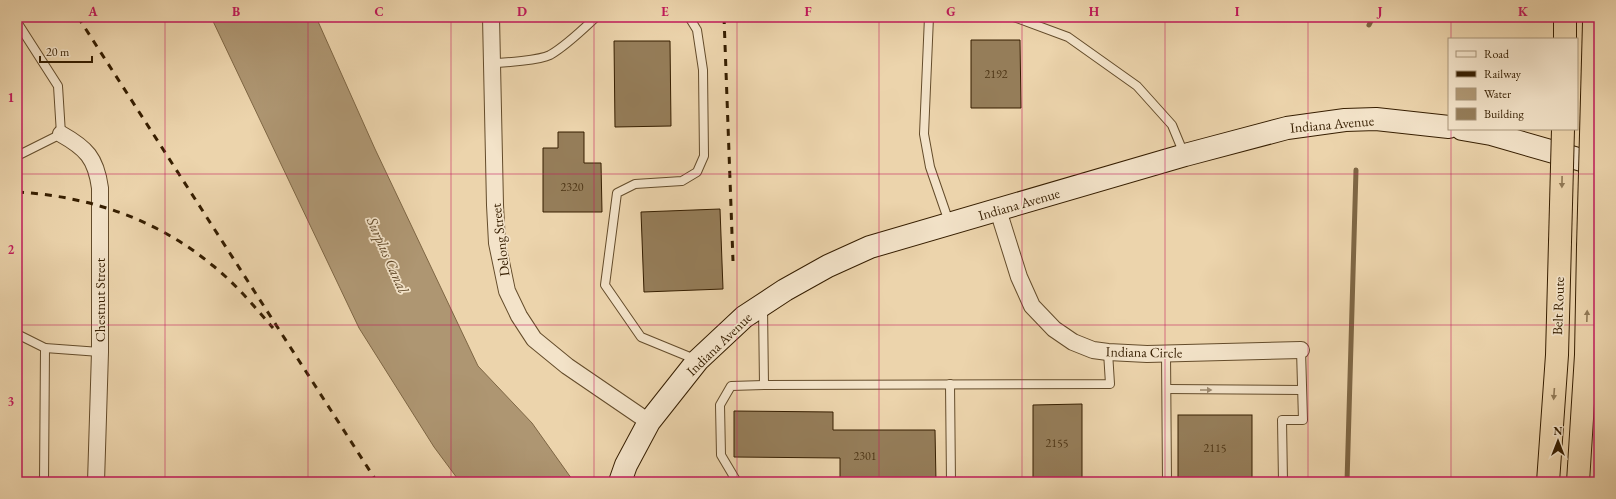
<svg xmlns="http://www.w3.org/2000/svg" width="1616" height="499" font-family="'EB Garamond',serif">
	<rect width="100%" height="100%" fill="#ecd4ac"/>
	<filter id="stains"><feTurbulence type="fractalNoise" baseFrequency=".005" numOctaves="4"/><feColorMatrix values="0 0 0 0 .2 0 0 0 0 .09 0 0 0 0 .02 0 0 0 .5 -.17"/></filter>
	<radialGradient id="worn" r=".72"><stop offset=".6" stop-color="#630" stop-opacity="0"/><stop offset="1" stop-color="#630" stop-opacity=".3"/></radialGradient>
	<path fill="#ae9672" stroke="#7e6644" d="M 211,17 L 316,17 L 375,149 L 478,366 L 532,423 L 574,482 L 460,482 L 434,447 L 359,328 Z"/>
	<g fill="none" stroke-linecap="round" stroke-linejoin="round">
		<g stroke="#7e6644" stroke-width="5">
			<path d="M 1369,25 L 1373,17"/>
			<path d="M 1347,482 L 1356,170"/>
		</g>
	</g>
	<g fill="#957d59" stroke="#361e00">
		<path d="M 971,40 L 1020,40 L 1021,108 L 971,108 Z"/>
		<path d="M 614,41 L 670,41 L 671,126 L 615,127 Z"/>
		<path d="M 558,132 L 584,132 L 584,163 L 601,163 L 602,212 L 543,212 L 543,148 L 558,148 Z"/>
		<path d="M 720,209 L 723,289 L 644,292 L 641,212 Z"/>
		<path d="M 1082,404 L 1082,482 L 1033,482 L 1033,405 Z"/>
		<path d="M 734,411 L 833,412 L 833,430 L 935,430 L 936,482 L 840,482 L 840,458 L 734,457 Z"/>
		<rect x="1178" y="415" width="74" height="67"/>
	</g>
	<g fill="none" stroke-linecap="round" stroke-linejoin="round">
		<g stroke="#644c2b" stroke-width="10">
			<g id="lane">
				<path d="M 689,17 L 697,30 L 703,70 L 704,156 L 697,172 L 682,181 L 635,184 L 617,193 L 605,285 L 641,337 L 697,360"/>
				<path d="M 929,17 L 924,134 L 930,167 L 949,222"/>
				<path d="M 1014,17 L 1068,37 L 1137,86 L 1172,125 L 1184,154"/>
				<path d="M 17,22 L 58,86 L 61,134 L 17,156"/>
				<path d="M 492,63 C 504,63 540,60 550,55 C 567,45 582,30 596,17"/>
				<path d="M 763,307 L 764,385 L 1110,384 L 1108,352"/>
				<path d="M 17,334 L 45,348 L 44,482"/>
				<path d="M 45,348 L 100,352"/>
				<path d="M 1166,353 L 1167,482"/>
				<path d="M 950,384 L 951,482"/>
				<path d="M 1167,389 L 1302,390"/>
				<path d="M 737,482 L 721,455 L 720,405 L 731,386 L 764,385"/>
				<path d="M 1283,482 L 1282,420 L 1303,420 L 1301,350"/>
			</g>
		</g>
		<g stroke="#644c2b" stroke-width="18">
			<g id="street">
				<path d="M 491,17 L 495,205 L 497,243 L 507,291 L 519,316 L 534,339 L 567,366 L 649,422"/>
				<path d="M 61,134 C 86,148 96,158 100,188 L 100,352 L 96,482"/>
				<path d="M 998,210 L 1019,277 L 1032,306 L 1054,329 L 1073,342 L 1093,350 L 1108,352 L 1147,354 L 1301,350"/>
			</g>
		</g>
		<g stroke="#361e00" stroke-width="24">
			<g id="secondary">
				<path d="M 1462,129 L 1491,134 L 1599,165"/>
				<path d="M 620,482 L 626,465 L 649,422 L 698,360 L 744,317 L 785,290 L 828,266 L 870,247 L 1185,155 L 1287,128 L 1345,120 L 1376,119 L 1449,127"/>
			</g>
		</g>
		<g stroke="#361e00" stroke-width="24">
			<g id="highway">
				<path d="M 1565,39 L 1565,17"/>
				<path d="M 1548,482 L 1557,355 L 1560,242"/>
				<path d="M 1578,482 L 1586,355 L 1588,247"/>
			</g>
		</g>
		<use href="#lane" stroke="#f3e3c9" stroke-width="8"/>
		<use href="#street" stroke="#f3e3c9" stroke-width="16"/>
		<use href="#secondary" stroke="#f3e3c9" stroke-width="22"/>
		<use href="#highway" stroke="#ecd4ac" stroke-width="22"/>
		<g stroke="#361e00" stroke-width="3" stroke-dasharray="7 7" stroke-linecap="butt">
			<path d="M 78,17 L 377,482"/>
			<path d="M 724,17 L 733,261"/>
			<path d="M 17,192 C 88,196 157,219 212,265 C 235,283 254,306 273,328"/>
		</g>
		<g stroke="#361e00" stroke-width="24" stroke-linecap="butt">
			<g id="highway-bridge">
				<path d="M 1560,242 L 1563,129"/>
				<path d="M 1588,247 L 1594,22"/>
			</g>
		</g>
		<use href="#highway-bridge" stroke="#ecd4ac" stroke-width="22"/>
	</g>
	<defs><path id="oneway-solid" d="M-6-.8H1V-3.2L6.5 0L1 3.2V.8H-6Z"/></defs>
	<g fill="#917956">
		<use href="#oneway-solid" transform="translate(1562 182) rotate(91)"/>
		<use href="#oneway-solid" transform="translate(1587 316) rotate(-88)"/>
		<use href="#oneway-solid" transform="translate(1554 394) rotate(94)"/>
	</g>
	<use fill="#9e8a6f" href="#oneway-solid" transform="translate(1206 390)"/>
	<path fill="none" stroke="#c2185b" stroke-width="1" stroke-opacity="0.55" d="M 165,17 L 165,482M 308,17 L 308,482M 451,17 L 451,482M 594,17 L 594,482M 737,17 L 737,482M 879,17 L 879,482M 1022,17 L 1022,482M 1165,17 L 1165,482M 1308,17 L 1308,482M 1451,17 L 1451,39M 1451,129 L 1451,482M 17,174 L 1599,174M 17,325 L 1599,325"/>
	<g text-anchor="middle" dominant-baseline="central" stroke-width="3.5" stroke-linejoin="round" paint-order="stroke">
		<g font-size="12" fill="#4e3616">
			<text x="996" y="74">2192</text>
			<text x="572" y="187">2320</text>
			<text x="1057" y="443">2155</text>
			<text x="1215" y="448">2115</text>
			<text x="865" y="456">2301</text>
		</g>
		<g font-size="14" fill="#361e00" stroke="#f3e3c9">
			<text transform="translate(1332 124) rotate(-5)">Indiana Avenue</text>
			<text transform="translate(1019 204) rotate(-16)">Indiana Avenue</text>
			<text transform="translate(500 240) rotate(-97)">Delong Street</text>
			<text transform="translate(100 300) rotate(-90)">Chestnut Street</text>
			<text transform="translate(1558 306) rotate(-88)">Belt Route</text>
			<text transform="translate(719 344) rotate(-44)">Indiana Avenue</text>
			<text transform="translate(1144 352) rotate(1)">Indiana Circle</text>
		</g>
		<g font-size="15" font-style="italic" fill="#604828" stroke="#f3e3c9">
			<text transform="translate(388 255) rotate(66)">Surplus Canal</text>
		</g>
	</g>
	<rect width="1616" height="499" fill="none" stroke="#ecd4ac" stroke-width="44"/>
	<rect x="1448" y="38" width="130" height="92" fill="#f3e3c9" stroke="#a79479"/>
	<rect x="1456" y="51" width="20" height="6" fill="#f3e3c9" stroke="#a79479"/>
	<text x="1484" y="58" font-size="12" fill="#361e00">Road</text>
	<rect x="1456" y="71" width="20" height="6" fill="#361e00" stroke="#a79479"/>
	<text x="1484" y="78" font-size="12" fill="#361e00">Railway</text>
	<rect x="1456" y="88" width="20" height="12" fill="#ae9672" stroke="#a79479"/>
	<text x="1484" y="98" font-size="12" fill="#361e00">Water</text>
	<rect x="1456" y="108" width="20" height="12" fill="#957d59" stroke="#a79479"/>
	<text x="1484" y="118" font-size="12" fill="#361e00">Building</text>
	<g transform="translate(1558 441)" stroke="#f3e3c9" stroke-width="3" paint-order="stroke">
	<path d="M0-3L7 15L0 10L-7 15Z" fill="#361e00"/>
	<text y="-6" font-size="11" font-weight="bold" text-anchor="middle" fill="#361e00">N</text>
	</g>
	<path d="M40 56v6h52v-6" fill="none" stroke="#361e00" stroke-width="2"/>
	<text x="46" y="56" font-size="12" fill="#361e00" stroke="#f3e3c9" stroke-width="3" paint-order="stroke">20 m</text>
	<rect x="22" y="22" width="1572" height="455" fill="none" stroke="#c2185b" stroke-width="1.5"/>
	<g font-size="13" text-anchor="middle" font-weight="bold" fill="#c2185b">
		<text x="93" y="16">A</text>
		<text x="236" y="16">B</text>
		<text x="379" y="16">C</text>
		<text x="522" y="16">D</text>
		<text x="665" y="16">E</text>
		<text x="808" y="16">F</text>
		<text x="951" y="16">G</text>
		<text x="1094" y="16">H</text>
		<text x="1237" y="16">I</text>
		<text x="1380" y="16">J</text>
		<text x="1523" y="16">K</text>
		<text x="11" y="102">1</text>
		<text x="11" y="254">2</text>
		<text x="11" y="406">3</text>
	</g>
	<rect width="100%" height="100%" filter="url(#stains)"/>
	<rect width="100%" height="100%" fill="url(#worn)"/>
</svg>
